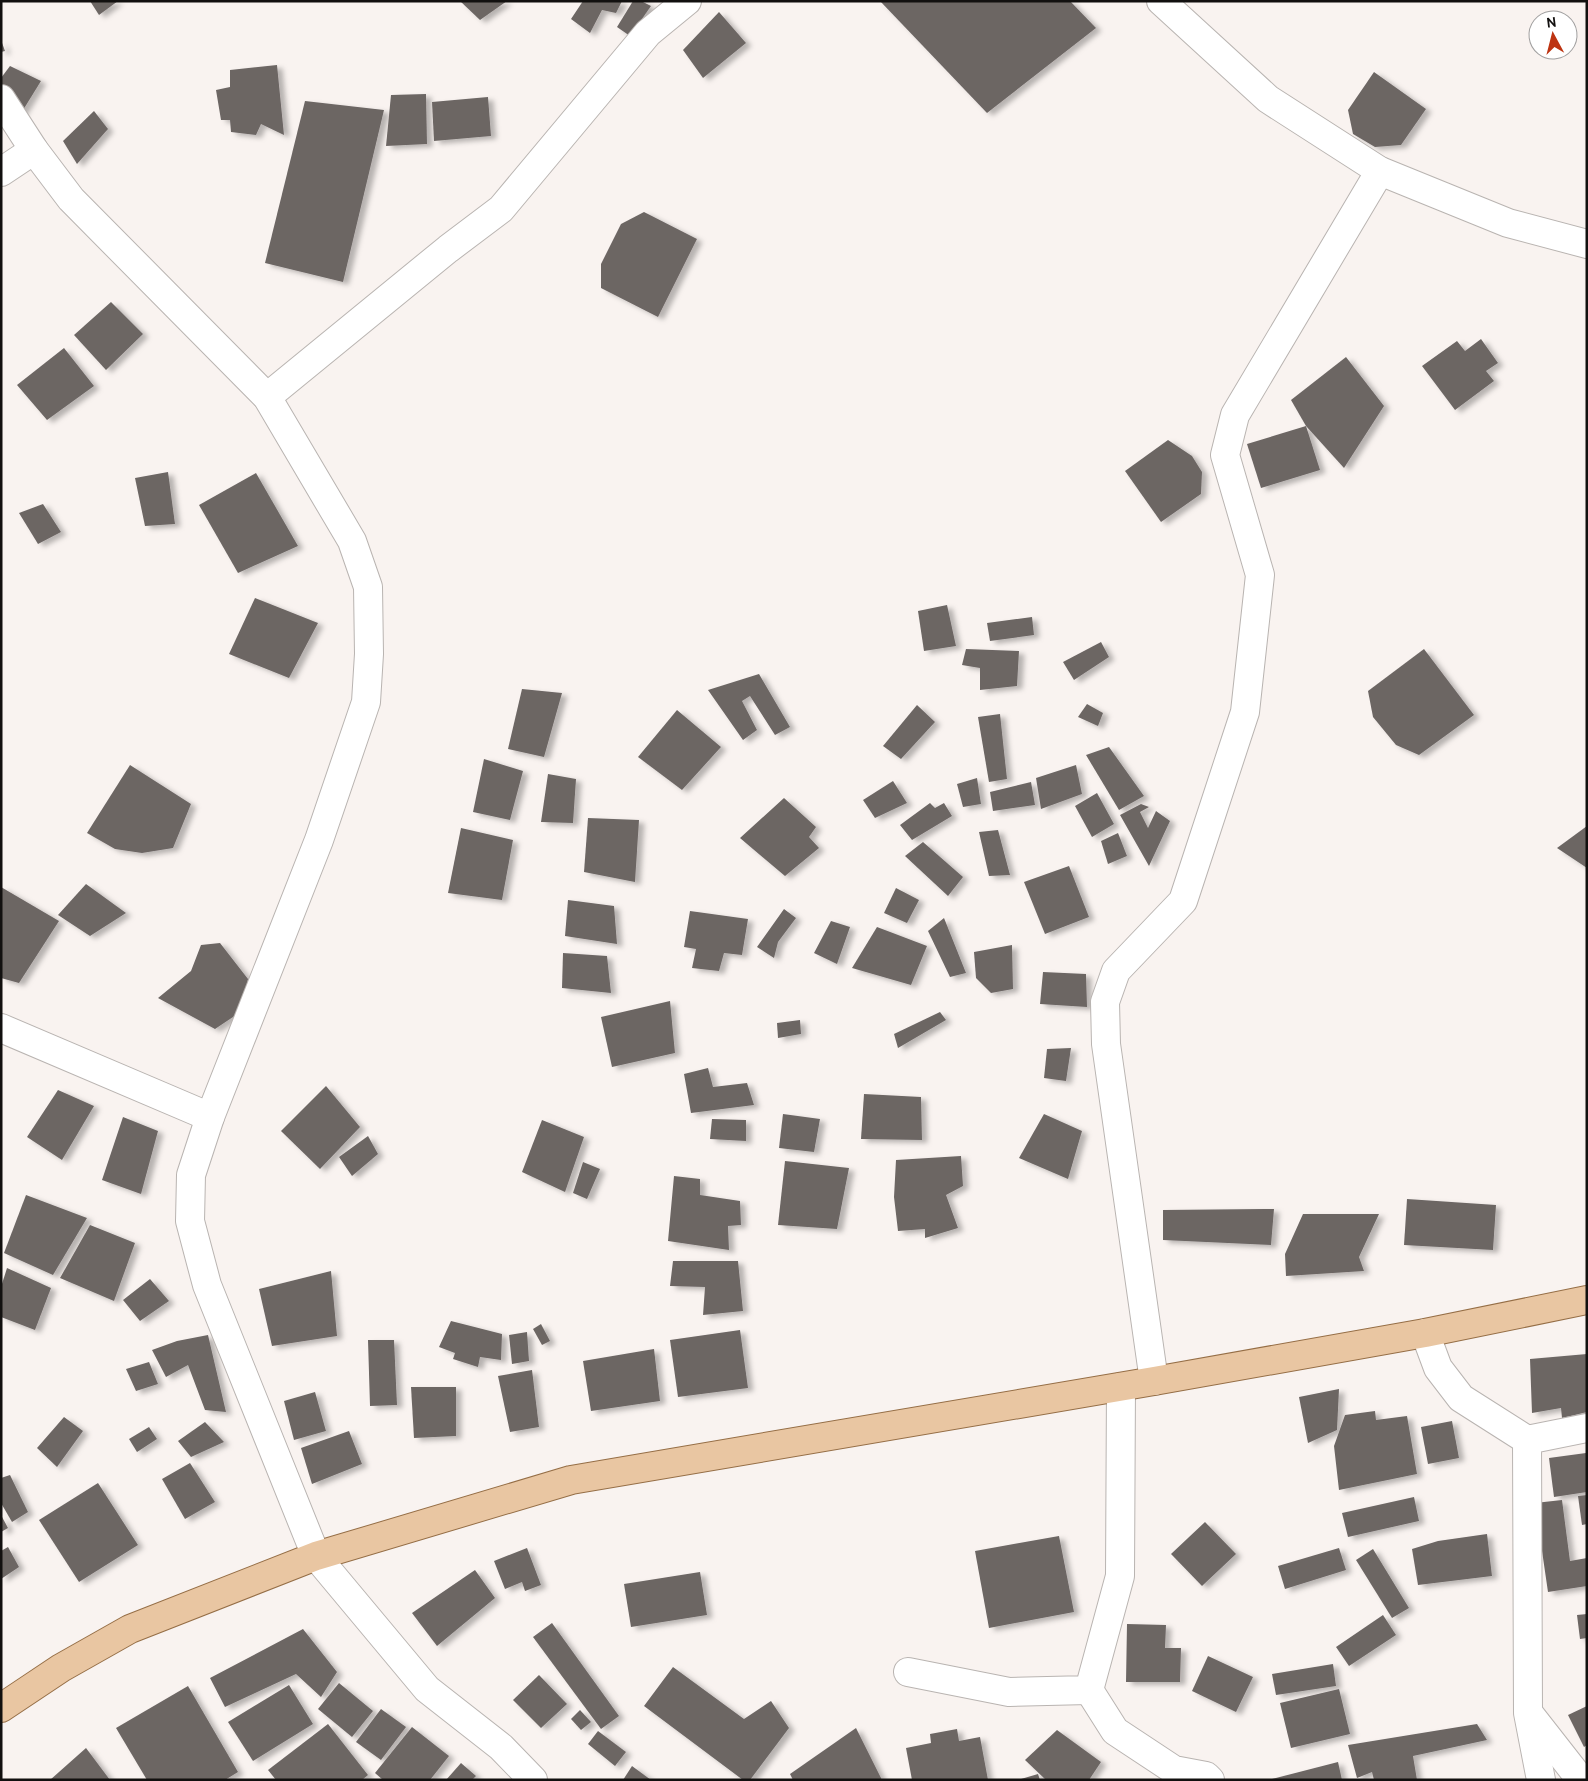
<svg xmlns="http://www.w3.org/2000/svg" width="1588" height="1781" font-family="Overpass,sans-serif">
	<defs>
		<filter id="shadow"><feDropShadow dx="5.5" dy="3" stdDeviation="2.5" flood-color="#0004"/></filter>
	</defs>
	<rect width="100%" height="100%" fill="#f9f3f0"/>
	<g fill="#6c6664" filter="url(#shadow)">
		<path d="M 90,1 L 118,1 L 99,15 Z"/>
		<path d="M 460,1 L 507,1 L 480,20 Z"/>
		<path d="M 583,1 L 622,1 L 616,13 L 602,10 L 590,33 L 571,19 Z"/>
		<path d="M 633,1 L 641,1 L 651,6 L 630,36 L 617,27 Z"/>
		<path d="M 880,1 L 1070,1 L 1096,28 L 987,113 Z"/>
		<path d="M 719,12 L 746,43 L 703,78 L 683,50 Z"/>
		<path d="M 1,40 L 5,51 L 1,52 Z"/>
		<path d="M 277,65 L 284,135 L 261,124 L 256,135 L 231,132 L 230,120 L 221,120 L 216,90 L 230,87 L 230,70 Z"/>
		<path d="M 10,66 L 41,81 L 20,115 L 1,89 L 1,78 Z"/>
		<path d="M 1374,72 L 1426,109 L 1401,145 L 1375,147 L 1353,134 L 1348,110 Z"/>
		<path d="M 426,94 L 427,144 L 386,146 L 391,95 Z"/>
		<path d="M 488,97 L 491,136 L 434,141 L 432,102 Z"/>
		<path d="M 305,101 L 384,110 L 343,282 L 265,263 Z"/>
		<path d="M 94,111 L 108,129 L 77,164 L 63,141 Z"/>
		<path d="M 644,212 L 697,239 L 658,317 L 601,288 L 601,264 L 621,224 Z"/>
		<path d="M 111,302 L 143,334 L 106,370 L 74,335 Z"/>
		<path d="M 1481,339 L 1498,363 L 1486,371 L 1494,381 L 1455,410 L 1422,366 L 1457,341 L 1465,351 Z"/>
		<path d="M 64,348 L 94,386 L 47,420 L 17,385 Z"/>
		<path d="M 1346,357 L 1384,406 L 1344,468 L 1306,426 L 1291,400 Z"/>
		<path d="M 1306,426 L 1320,470 L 1261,488 L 1247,444 Z"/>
		<path d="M 1168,440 L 1192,456 L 1202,472 L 1201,494 L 1161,522 L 1125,471 Z"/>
		<path d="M 168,472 L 175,524 L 145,526 L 135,478 Z"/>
		<path d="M 256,473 L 298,546 L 238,573 L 199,505 Z"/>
		<path d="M 43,504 L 61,532 L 38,544 L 19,513 Z"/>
		<path d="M 255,598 L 318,623 L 289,678 L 229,654 Z"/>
		<path d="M 947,605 L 956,646 L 924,651 L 918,611 Z"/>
		<path d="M 1032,617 L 1034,635 L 990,641 L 987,623 Z"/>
		<path d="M 1101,642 L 1109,657 L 1074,680 L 1063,662 Z"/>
		<path d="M 966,649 L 1019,651 L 1017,686 L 980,690 L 980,668 L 962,665 Z"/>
		<path d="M 1424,649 L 1474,715 L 1419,755 L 1396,745 L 1373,717 L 1368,691 Z"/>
		<path d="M 759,674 L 790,727 L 775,735 L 750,696 L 742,701 L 757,730 L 743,740 L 708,690 Z"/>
		<path d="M 522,689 L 562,693 L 544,757 L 508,749 Z"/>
		<path d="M 1087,704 L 1103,713 L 1098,726 L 1078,717 Z"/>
		<path d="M 917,705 L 935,722 L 901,759 L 883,746 Z"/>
		<path d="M 677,710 L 721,747 L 682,790 L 638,757 Z"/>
		<path d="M 1000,714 L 1007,779 L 989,782 L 978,717 Z"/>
		<path d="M 1109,747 L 1144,796 L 1119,810 L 1086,755 Z"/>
		<path d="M 484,759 L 523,771 L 510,820 L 473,812 Z"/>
		<path d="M 130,765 L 191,804 L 173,848 L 142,853 L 115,849 L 87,833 Z"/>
		<path d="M 1076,765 L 1082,794 L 1041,809 L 1036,778 Z"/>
		<path d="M 548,774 L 576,779 L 573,823 L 541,822 Z"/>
		<path d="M 977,778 L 981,804 L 963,807 L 957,784 Z"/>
		<path d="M 893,781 L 907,803 L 875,818 L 863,800 Z"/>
		<path d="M 1031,782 L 1035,805 L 993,811 L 990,792 Z"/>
		<path d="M 1097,793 L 1114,824 L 1092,837 L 1075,806 Z"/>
		<path d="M 784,798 L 816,827 L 809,837 L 819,848 L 785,876 L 740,838 Z"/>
		<path d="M 930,803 L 935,808 L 944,803 L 952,816 L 912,840 L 900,825 Z"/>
		<path d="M 1141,804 L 1149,807 L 1140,812 L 1148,828 L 1156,811 L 1170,821 L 1149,866 L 1120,815 Z"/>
		<path d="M 588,818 L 639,820 L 635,882 L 584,872 Z"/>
		<path d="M 1587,826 L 1587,868 L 1557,848 Z"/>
		<path d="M 461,828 L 513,840 L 502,900 L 448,893 Z"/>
		<path d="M 998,830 L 1010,875 L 989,876 L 979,832 Z"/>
		<path d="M 1118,833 L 1127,856 L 1108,864 L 1101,841 Z"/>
		<path d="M 923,842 L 963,877 L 948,896 L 905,856 Z"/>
		<path d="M 1069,866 L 1089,917 L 1045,934 L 1024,882 Z"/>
		<path d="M 86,884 L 126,913 L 90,936 L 58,915 Z"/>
		<path d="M 1,887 L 59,921 L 19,983 L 1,978 Z"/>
		<path d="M 896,888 L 919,900 L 907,923 L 884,913 Z"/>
		<path d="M 568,900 L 614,906 L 617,944 L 565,936 Z"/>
		<path d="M 784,909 L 796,918 L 778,942 L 774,958 L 757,947 Z"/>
		<path d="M 690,911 L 748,919 L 742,955 L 724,953 L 719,971 L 692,968 L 696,949 L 684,947 Z"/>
		<path d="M 944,918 L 966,973 L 950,977 L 928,931 Z"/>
		<path d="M 831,921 L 850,927 L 837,964 L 814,953 Z"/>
		<path d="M 877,927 L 927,946 L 911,985 L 852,968 Z"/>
		<path d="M 220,943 L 248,979 L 242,1011 L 215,1029 L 158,998 L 191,971 L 201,945 Z"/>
		<path d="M 1012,945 L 1013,989 L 991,993 L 976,978 L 974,952 Z"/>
		<path d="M 563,953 L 607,956 L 611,993 L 562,988 Z"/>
		<path d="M 1043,972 L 1086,974 L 1087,1007 L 1040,1004 Z"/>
		<path d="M 670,1001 L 675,1053 L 612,1067 L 601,1017 Z"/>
		<path d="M 940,1012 L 946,1020 L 898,1048 L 894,1034 Z"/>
		<path d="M 800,1020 L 801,1034 L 778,1038 L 777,1023 Z"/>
		<path d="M 1071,1048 L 1066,1081 L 1044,1078 L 1047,1049 Z"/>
		<path d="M 708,1068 L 713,1087 L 747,1083 L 754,1105 L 691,1113 L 684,1074 Z"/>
		<path d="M 326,1086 L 360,1127 L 320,1169 L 281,1131 Z"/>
		<path d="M 58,1090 L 94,1106 L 62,1160 L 27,1137 Z"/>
		<path d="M 864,1094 L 921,1097 L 922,1140 L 861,1139 Z"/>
		<path d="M 783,1114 L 820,1119 L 814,1152 L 779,1148 Z"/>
		<path d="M 1044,1114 L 1082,1131 L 1068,1179 L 1019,1158 Z"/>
		<path d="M 123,1117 L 158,1131 L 141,1194 L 102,1180 Z"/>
		<path d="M 712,1119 L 746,1120 L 746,1141 L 710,1139 Z"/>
		<path d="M 542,1120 L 584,1137 L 565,1192 L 522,1172 Z"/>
		<path d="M 368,1136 L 378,1154 L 352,1176 L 339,1157 Z"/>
		<path d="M 961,1156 L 963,1186 L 946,1195 L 958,1228 L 925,1238 L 925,1229 L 898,1231 L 894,1197 L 896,1160 Z"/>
		<path d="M 785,1161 L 849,1168 L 837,1229 L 778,1225 Z"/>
		<path d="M 583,1162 L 600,1169 L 587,1199 L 573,1193 Z"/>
		<path d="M 674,1176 L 700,1179 L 700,1195 L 740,1201 L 741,1225 L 728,1226 L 729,1250 L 668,1241 Z"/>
		<path d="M 26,1195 L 87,1218 L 53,1275 L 4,1253 Z"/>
		<path d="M 1407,1199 L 1496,1205 L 1493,1250 L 1404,1245 Z"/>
		<path d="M 1264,1209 L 1274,1209 L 1271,1245 L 1163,1240 L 1163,1210 Z"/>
		<path d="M 1303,1214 L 1379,1214 L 1359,1257 L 1364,1271 L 1286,1276 L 1285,1254 Z"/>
		<path d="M 90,1225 L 135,1243 L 114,1301 L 60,1278 Z"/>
		<path d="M 673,1261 L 738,1261 L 743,1311 L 703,1315 L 705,1287 L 670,1286 Z"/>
		<path d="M 7,1268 L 51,1288 L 35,1330 L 1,1317 L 1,1287 Z"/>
		<path d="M 331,1271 L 337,1336 L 272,1346 L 259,1289 Z"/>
		<path d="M 150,1279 L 169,1301 L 140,1321 L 123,1300 Z"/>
		<path d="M 451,1321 L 502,1334 L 501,1360 L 480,1357 L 478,1367 L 453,1359 L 455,1353 L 439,1347 Z"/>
		<path d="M 541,1324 L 550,1341 L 542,1345 L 533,1329 Z"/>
		<path d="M 740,1330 L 748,1388 L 678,1397 L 670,1340 Z"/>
		<path d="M 527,1332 L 529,1361 L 512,1364 L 509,1335 Z"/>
		<path d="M 208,1335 L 226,1412 L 205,1410 L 188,1365 L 166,1377 L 152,1350 L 177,1341 Z"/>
		<path d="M 368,1340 L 394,1340 L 397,1405 L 370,1406 Z"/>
		<path d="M 654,1349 L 660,1401 L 591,1411 L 583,1361 Z"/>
		<path d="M 1587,1354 L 1587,1412 L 1562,1418 L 1561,1408 L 1532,1413 L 1530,1359 Z"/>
		<path d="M 149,1362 L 158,1384 L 136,1391 L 126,1369 Z"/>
		<path d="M 532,1370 L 539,1427 L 510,1432 L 498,1376 Z"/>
		<path d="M 411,1387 L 456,1387 L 456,1436 L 414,1438 Z"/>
		<path d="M 1339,1389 L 1337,1430 L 1308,1443 L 1299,1397 Z"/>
		<path d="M 315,1392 L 326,1431 L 294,1440 L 284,1401 Z"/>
		<path d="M 1375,1411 L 1376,1420 L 1407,1416 L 1417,1474 L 1339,1490 L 1334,1446 L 1345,1415 Z"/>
		<path d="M 64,1417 L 83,1431 L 57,1467 L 37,1448 Z"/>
		<path d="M 1452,1421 L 1459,1458 L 1428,1464 L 1421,1427 Z"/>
		<path d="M 205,1422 L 224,1442 L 191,1457 L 178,1441 Z"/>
		<path d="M 149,1427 L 157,1439 L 137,1452 L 129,1439 Z"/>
		<path d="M 349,1431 L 362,1464 L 312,1484 L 301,1448 Z"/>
		<path d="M 1586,1453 L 1587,1492 L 1554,1497 L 1549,1458 Z"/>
		<path d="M 190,1463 L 215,1502 L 185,1519 L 162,1479 Z"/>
		<path d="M 10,1475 L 28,1512 L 12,1522 L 1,1503 L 1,1478 Z"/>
		<path d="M 98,1483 L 138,1545 L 79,1582 L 39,1520 Z"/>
		<path d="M 1587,1495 L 1587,1524 L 1582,1525 L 1578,1496 Z"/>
		<path d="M 1414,1497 L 1419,1521 L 1348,1537 L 1342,1513 Z"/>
		<path d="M 1562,1500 L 1570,1561 L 1587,1558 L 1587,1586 L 1548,1592 L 1535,1503 Z"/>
		<path d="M 1,1515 L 8,1528 L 1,1532 Z"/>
		<path d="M 1205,1522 L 1236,1554 L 1202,1586 L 1171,1554 Z"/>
		<path d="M 1487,1534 L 1492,1576 L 1418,1585 L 1412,1549 L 1438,1541 Z"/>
		<path d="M 1059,1536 L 1074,1612 L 989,1628 L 975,1551 Z"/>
		<path d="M 8,1547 L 19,1567 L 1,1579 L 1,1551 Z"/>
		<path d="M 527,1548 L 541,1585 L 525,1591 L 522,1582 L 505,1589 L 494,1561 Z"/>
		<path d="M 1339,1548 L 1346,1570 L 1285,1589 L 1278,1566 Z"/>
		<path d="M 1373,1549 L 1409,1608 L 1392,1618 L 1356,1560 Z"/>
		<path d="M 475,1570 L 495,1598 L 437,1646 L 412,1613 Z"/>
		<path d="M 700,1572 L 707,1615 L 631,1627 L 624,1584 Z"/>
		<path d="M 1587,1614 L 1587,1638 L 1580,1639 L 1577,1615 Z"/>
		<path d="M 1383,1615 L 1396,1635 L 1349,1666 L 1336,1647 Z"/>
		<path d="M 552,1623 L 619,1716 L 601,1729 L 533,1637 Z"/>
		<path d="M 1127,1624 L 1166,1625 L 1165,1648 L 1181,1648 L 1180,1682 L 1126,1682 Z"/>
		<path d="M 303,1629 L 337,1672 L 321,1697 L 296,1674 L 225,1707 L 210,1678 Z"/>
		<path d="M 1208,1656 L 1253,1677 L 1236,1712 L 1192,1691 Z"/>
		<path d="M 1333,1664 L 1336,1686 L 1276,1695 L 1272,1674 Z"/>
		<path d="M 673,1667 L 744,1719 L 771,1701 L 789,1728 L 750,1780 L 743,1780 L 644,1706 Z"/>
		<path d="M 539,1675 L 567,1704 L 541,1728 L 513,1700 Z"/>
		<path d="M 339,1683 L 373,1711 L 352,1737 L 318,1709 Z"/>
		<path d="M 289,1685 L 313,1724 L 253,1761 L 228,1722 Z"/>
		<path d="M 188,1686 L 238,1772 L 225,1780 L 147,1780 L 116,1728 Z"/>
		<path d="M 1339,1689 L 1350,1734 L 1291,1748 L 1280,1703 Z"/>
		<path d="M 1587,1706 L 1587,1745 L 1584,1747 L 1568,1715 Z"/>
		<path d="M 381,1709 L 406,1727 L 381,1760 L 356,1742 Z"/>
		<path d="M 580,1710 L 591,1722 L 581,1730 L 571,1719 Z"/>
		<path d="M 328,1724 L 368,1775 L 362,1780 L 276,1780 L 268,1770 Z"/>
		<path d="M 1477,1724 L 1487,1740 L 1413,1756 L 1417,1780 L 1374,1780 L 1372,1772 L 1357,1778 L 1348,1745 Z"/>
		<path d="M 412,1727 L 449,1756 L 430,1780 L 383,1780 L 375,1773 Z"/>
		<path d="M 856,1728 L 882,1780 L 793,1780 L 790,1774 Z"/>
		<path d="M 957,1729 L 959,1741 L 980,1737 L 988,1780 L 912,1780 L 906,1748 L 931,1743 L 930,1734 Z"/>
		<path d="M 1057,1730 L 1101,1762 L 1089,1780 L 1046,1780 L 1025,1760 Z"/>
		<path d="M 598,1731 L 626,1752 L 615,1766 L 588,1744 Z"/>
		<path d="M 86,1748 L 110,1780 L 50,1780 Z"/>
		<path d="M 1338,1762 L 1342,1780 L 1272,1780 L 1272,1779 Z"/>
		<path d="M 461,1763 L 476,1776 L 472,1780 L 446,1780 Z"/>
		<path d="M 632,1766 L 651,1780 L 623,1780 Z"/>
		<path d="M 1038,1774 L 1040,1780 L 1021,1780 L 1021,1779 Z"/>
	</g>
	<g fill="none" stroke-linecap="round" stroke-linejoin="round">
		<g stroke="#b9b4b1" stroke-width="30">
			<g id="minor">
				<path d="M 1161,1 L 1268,99 L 1380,171 L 1508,223 L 1587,244"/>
				<path d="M 1,99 L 34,150 L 71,199 L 267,397 L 352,541 L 368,587 L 369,654 L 366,702 L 319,840 L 210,1117 L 191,1175 L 190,1221 L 207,1285 L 316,1556 L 427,1689 L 501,1747 L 533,1780"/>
				<path d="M 1,172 L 34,150"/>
				<path d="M 267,397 L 448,249 L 501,209 L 648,33 L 687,1"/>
				<path d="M 1,1028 L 210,1117"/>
				<path d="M 1425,1333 L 1438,1368 L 1461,1398 L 1527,1440"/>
				<path d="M 1154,1381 L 1106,1044 L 1105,1002 L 1116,971 L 1183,901 L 1245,712 L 1260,575 L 1225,455 L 1235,415 L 1380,171"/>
				<path d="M 908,1672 L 1009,1692 L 1089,1690 L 1120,1576 L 1121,1387"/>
				<path d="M 1089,1690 L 1115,1731 L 1174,1770 L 1206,1776 L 1210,1780"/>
				<path d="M 1531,1716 L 1581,1780"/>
				<path d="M 1541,1780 L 1528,1713 L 1527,1440 L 1587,1428"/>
			</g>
		</g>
		<g stroke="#956e46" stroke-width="30">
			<path id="major" d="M 1,1708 L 61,1668 L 130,1629 L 316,1556 L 571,1480 L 1154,1381 L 1425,1333 L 1587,1300"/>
		</g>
		<use href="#minor" stroke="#fff" stroke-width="28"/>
		<use href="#major" stroke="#e9c6a2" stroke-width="28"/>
	</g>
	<rect width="1588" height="1781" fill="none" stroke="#12100f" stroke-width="5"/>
	<g transform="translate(1553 35) rotate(353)"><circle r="24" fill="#ffffff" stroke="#a09f9f"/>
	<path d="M0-4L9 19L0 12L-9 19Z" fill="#bd3311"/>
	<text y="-8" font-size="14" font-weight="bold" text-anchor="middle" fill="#12100f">N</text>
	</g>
</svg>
